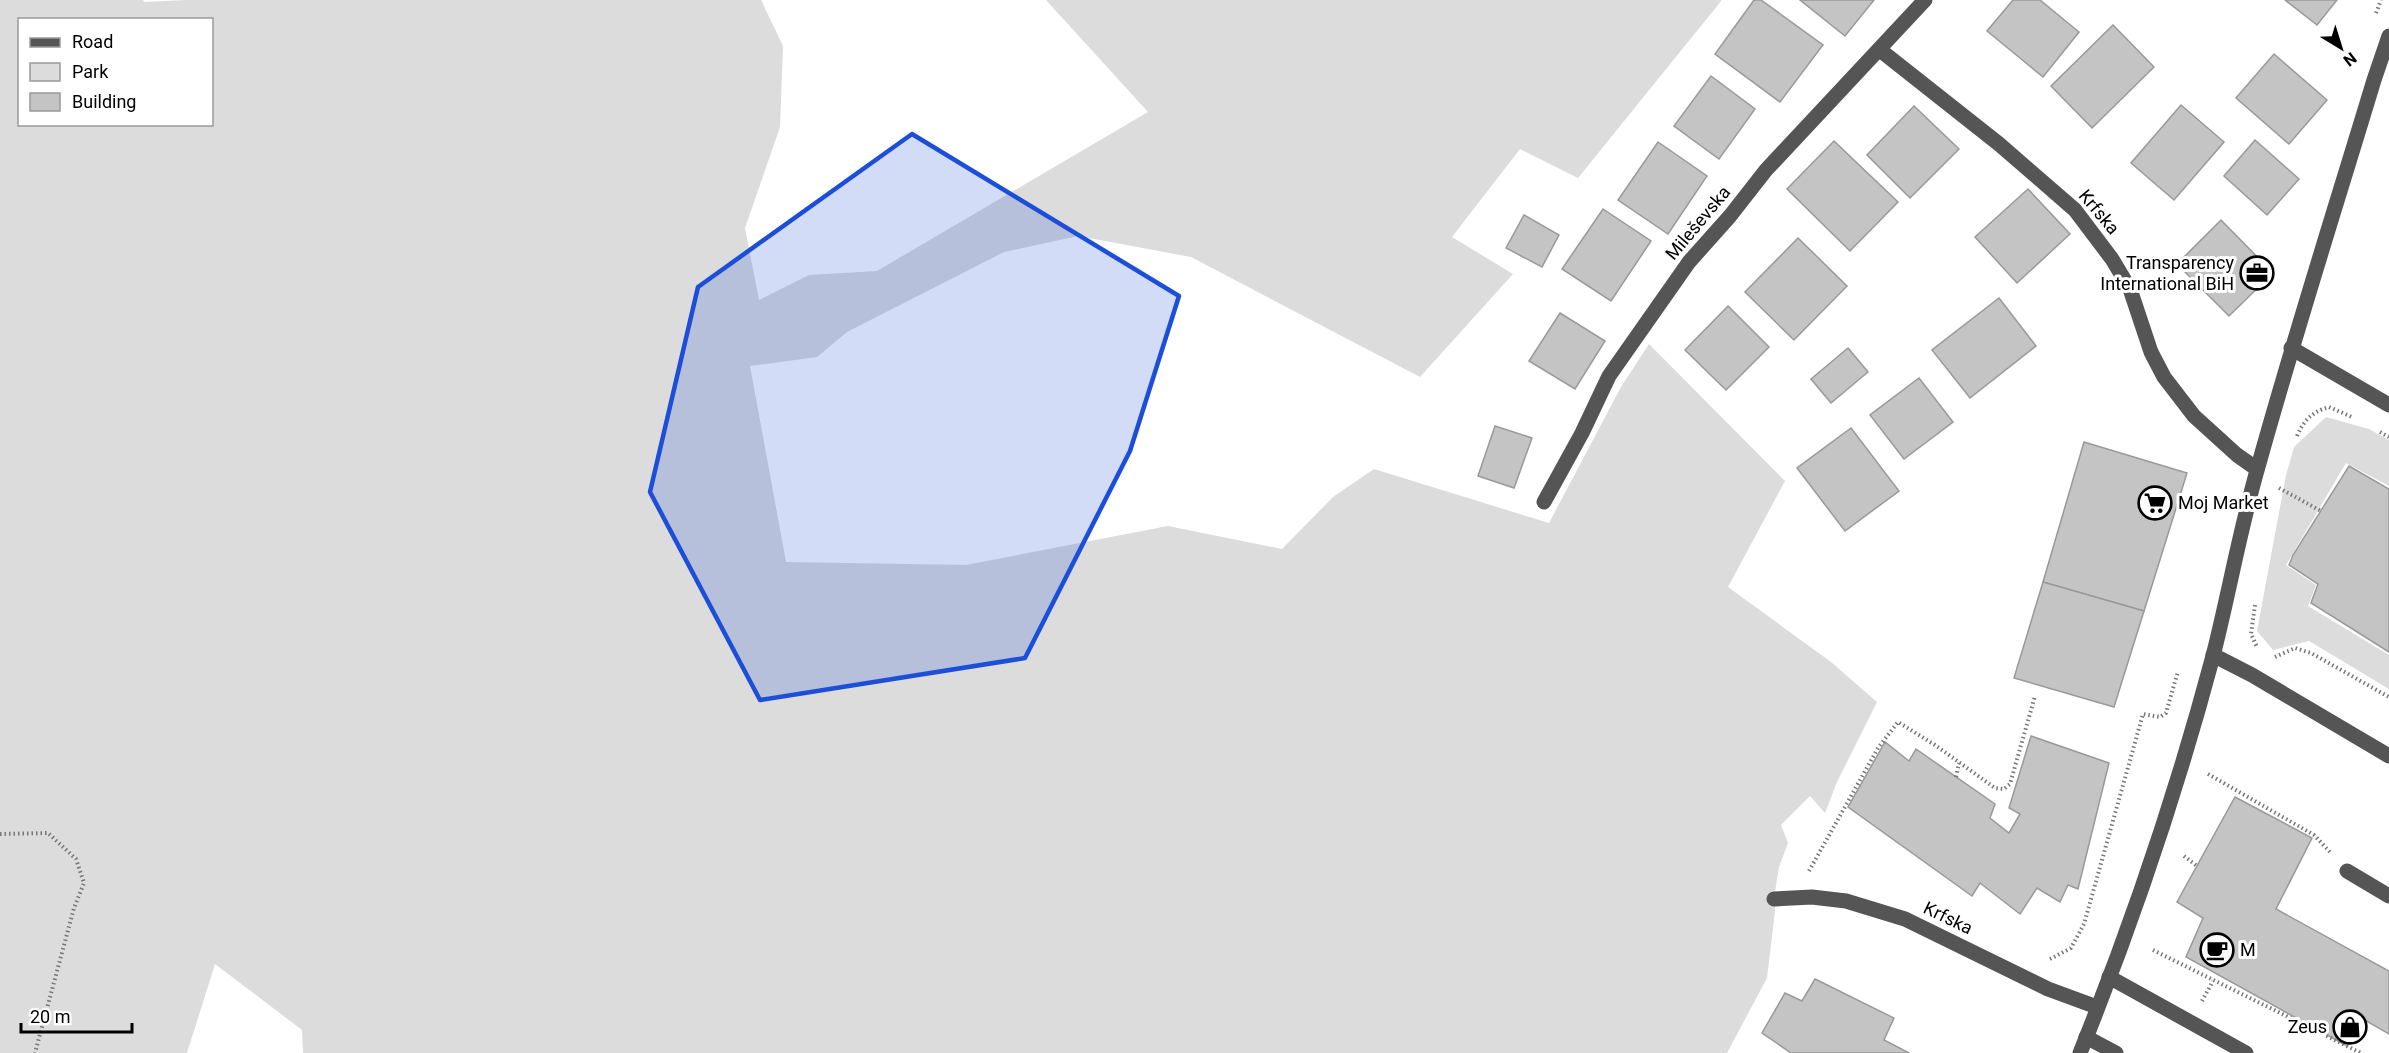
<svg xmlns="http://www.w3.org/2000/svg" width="2389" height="1053" font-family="Roboto,sans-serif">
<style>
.green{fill:#dcdcdc;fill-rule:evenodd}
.building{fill:#c4c4c4;stroke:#999;stroke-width:1.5}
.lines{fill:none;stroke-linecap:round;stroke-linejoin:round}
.path{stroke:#777;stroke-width:4;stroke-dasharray:1.5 3;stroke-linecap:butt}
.minor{stroke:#555;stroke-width:15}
.marked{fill:#1d4ed8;fill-opacity:0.2;stroke:#1d4ed8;stroke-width:4.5;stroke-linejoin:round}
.labels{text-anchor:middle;stroke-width:6;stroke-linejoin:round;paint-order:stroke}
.street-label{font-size:18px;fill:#000;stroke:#fff}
.poi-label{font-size:18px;fill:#000;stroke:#fff;text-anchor:end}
</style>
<rect width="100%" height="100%" fill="#fff"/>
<g class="green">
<path d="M0 0H143L144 2 186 0H761L783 46 780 127 745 228 759 300 809 275 877 271 1148 112 1046 0H1722L1578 178 1520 149 1452 237 1513 274 1420 377 1191 257 1078 236 1004 252 847 332 817 357 750 366 786 562 966 565 1168 526 1282 549 1333 497 1374 469 1549 523 1621 387 1649 344 1785 481 1728 587 1831 662 1877 702 1837 782 1825 813 1810 796 1781 825 1788 843 1779 867 1774 898 1775 911 1767 978 1727 1053H303L302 1030 215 964 187 1053H0ZM20 20H212V124H20Z"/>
<path d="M2326 417 2369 429 2389 440V486L2346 463 2286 565 2316 585 2308 606 2389 655V689L2309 641 2273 650 2257 631 2286 475 2294 447Z"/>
</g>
<g class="building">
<path d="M1754 0H1761L1823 45 1780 102 1715 54Z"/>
<path d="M1800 0H1874L1845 36Z"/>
<path d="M2013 0H2040L2079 32 2043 77 1987 31Z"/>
<path d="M2285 0H2337L2317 25Z"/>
<path d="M2113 25 2154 67 2092 128 2051 86Z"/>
<path d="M2274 54 2327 100 2289 144 2236 98Z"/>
<path d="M1711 76 1755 109 1719 159 1674 126Z"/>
<path d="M2181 105 2224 142 2174 200 2131 163Z"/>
<path d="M1914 106 1959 149 1910 198 1867 155Z"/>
<path d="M2255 140 2299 179 2267 215 2224 176Z"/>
<path d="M1834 141 1898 202 1850 251 1787 189Z"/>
<path d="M1658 142 1707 176 1668 234 1618 200Z"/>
<path d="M2028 189 2070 234 2017 283 1975 237Z"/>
<path d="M1603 209 1651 241 1611 301 1562 269Z"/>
<path d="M1524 215 1559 235 1542 267 1506 248Z"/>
<path d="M2221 220 2273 273 2229 316 2177 264Z"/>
<path d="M1798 238 1847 286 1794 340 1745 292Z"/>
<path d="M1999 298 2036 346 1970 398 1932 350Z"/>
<path d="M1728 306 1769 347 1726 390 1685 350Z"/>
<path d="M1560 313 1605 341 1575 389 1529 361Z"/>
<path d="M1848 348 1868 372 1831 403 1811 379Z"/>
<path d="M1919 378 1953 422 1904 459 1870 415Z"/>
<path d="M1495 426 1532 438 1514 488 1478 476Z"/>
<path d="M1851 428 1899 491 1845 531 1797 468Z"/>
<path d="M2084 442 2187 473 2144 611 2043 582Z"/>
<path d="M2349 466 2389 489V652L2311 603 2318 584 2289 565 2293 555Z"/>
<path d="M2043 582 2144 611 2114 707 2014 678Z"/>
<path d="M2031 736 2109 763 2078 889 2068 885 2060 902 2037 888 2020 914 1980 883 1972 896 1848 807 1885 742 1909 761 1916 749 1995 804 1990 818 2009 833 2020 814 2009 808Z"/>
<path d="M2235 797 2312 838 2276 909 2389 971V1034L2363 1019 2347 1046 2186 957 2203 918 2177 902Z"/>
<path d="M1815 979 1894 1018 1884 1040 1909 1053H1791L1762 1033 1785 993 1802 1001Z"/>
</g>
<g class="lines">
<g class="path">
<path d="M2376 13 2381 0"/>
<path d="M2380 432 2389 437"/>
<path d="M2297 436C2304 420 2312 412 2329 407L2352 417"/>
<path d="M2279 488 2321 511"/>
<path d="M2255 605 2251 634 2257 647"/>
<path d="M2275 657 2295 648 2311 653 2389 697"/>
<path d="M2208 774 2314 835 2331 853"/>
<path d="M1956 777 1959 763"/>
<path d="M0 834 48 833 76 859 84 883 74 908 35 1053"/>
<path d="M2184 856 2197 866"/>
<path d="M1809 871 1878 748 1898 722 1935 745 1995 788 2004 789 2010 784 2035 696"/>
<path d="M2153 950 2361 1053"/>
<path d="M2050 959 2071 948 2084 924 2143 714 2160 717 2166 713 2178 671"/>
<path d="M2202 1001 2213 981"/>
</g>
<g class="minor">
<path d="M1880 50 1999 144 2075 210 2112 259 2130 289 2151 352 2164 377 2194 416 2237 455 2257 469"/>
<path d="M2291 348 2389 405"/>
<path d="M1544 502 1582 433 1609 376 1689 262 1730 216 1766 170 1925 0"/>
<path d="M2213 655 2252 675 2389 756"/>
<path d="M2347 871 2389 896"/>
<path d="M1774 899 1812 897 1846 901 1905 919 2048 989 2097 1007"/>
<path d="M2109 977 2246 1053"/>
<path d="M2086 1037 2116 1053"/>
<path d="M2080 1053C2132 924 2177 791 2213 656 2229 593 2240 529 2258 467 2294 337 2335 209 2374 80L2389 36"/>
</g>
</g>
<path class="marked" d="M912 134 1179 296 1130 451 1025 658 760 700 650 492 698 287Z"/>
<defs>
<g id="office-ring" transform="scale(1.725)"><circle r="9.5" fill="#fff" stroke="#000" stroke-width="1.5"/><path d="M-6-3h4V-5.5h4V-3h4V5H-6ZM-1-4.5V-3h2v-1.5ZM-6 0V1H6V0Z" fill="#000"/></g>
<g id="supermarket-ring" transform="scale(1.725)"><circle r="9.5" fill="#fff" stroke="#000" stroke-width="1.5"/><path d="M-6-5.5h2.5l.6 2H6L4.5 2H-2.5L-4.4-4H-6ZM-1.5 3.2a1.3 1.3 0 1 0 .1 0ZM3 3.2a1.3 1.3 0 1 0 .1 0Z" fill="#000"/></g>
<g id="cafe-ring" transform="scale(1.725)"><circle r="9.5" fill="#fff" stroke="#000" stroke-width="1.5"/><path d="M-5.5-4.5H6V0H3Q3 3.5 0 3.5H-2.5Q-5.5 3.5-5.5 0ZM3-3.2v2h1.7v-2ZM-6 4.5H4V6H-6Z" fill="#000"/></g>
<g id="shop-ring" transform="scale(1.725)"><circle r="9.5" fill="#fff" stroke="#000" stroke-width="1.5"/><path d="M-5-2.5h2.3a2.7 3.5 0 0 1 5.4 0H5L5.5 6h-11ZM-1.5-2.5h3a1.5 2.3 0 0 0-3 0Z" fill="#000"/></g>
</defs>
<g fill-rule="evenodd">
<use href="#office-ring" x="2257" y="273"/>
<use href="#supermarket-ring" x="2155" y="503"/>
<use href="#cafe-ring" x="2217" y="950"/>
<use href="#shop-ring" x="2350" y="1027"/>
</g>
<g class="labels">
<g class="street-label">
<text transform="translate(2099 212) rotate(50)" y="6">Krfska</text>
<text transform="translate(1698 223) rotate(-50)" y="6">Mileševska</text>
<text transform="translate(1948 918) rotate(26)" y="6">Krfska</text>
</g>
<g class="poi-label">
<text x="2234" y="269">Transparency<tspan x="2234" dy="21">International BiH</tspan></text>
<text x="2178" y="509" text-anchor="start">Moj Market</text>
<text x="2240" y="956" text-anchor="start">M</text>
<text x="2327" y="1033">Zeus</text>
</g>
</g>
<rect x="18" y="18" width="195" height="108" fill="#ffffff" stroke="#999999" stroke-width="1.5"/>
<rect x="30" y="38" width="30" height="9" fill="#555555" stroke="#999999" stroke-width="1.5"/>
<text x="72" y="48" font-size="18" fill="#000000">Road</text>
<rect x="30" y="63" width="30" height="18" fill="#dcdcdc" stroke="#999999" stroke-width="1.5"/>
<text x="72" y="78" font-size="18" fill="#000000">Park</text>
<rect x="30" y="93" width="30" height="18" fill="#c4c4c4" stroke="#999999" stroke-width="1.5"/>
<text x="72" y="108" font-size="18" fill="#000000">Building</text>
<g transform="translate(2341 48) rotate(142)" stroke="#ffffff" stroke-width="4.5" paint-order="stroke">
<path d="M0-4.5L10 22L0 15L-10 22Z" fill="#000000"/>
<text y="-9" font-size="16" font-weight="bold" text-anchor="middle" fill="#000000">N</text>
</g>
<path d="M21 1023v9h111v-9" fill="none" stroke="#000000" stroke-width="3"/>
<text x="30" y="1023" font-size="18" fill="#000000" stroke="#ffffff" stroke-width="4.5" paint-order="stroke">20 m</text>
</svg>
